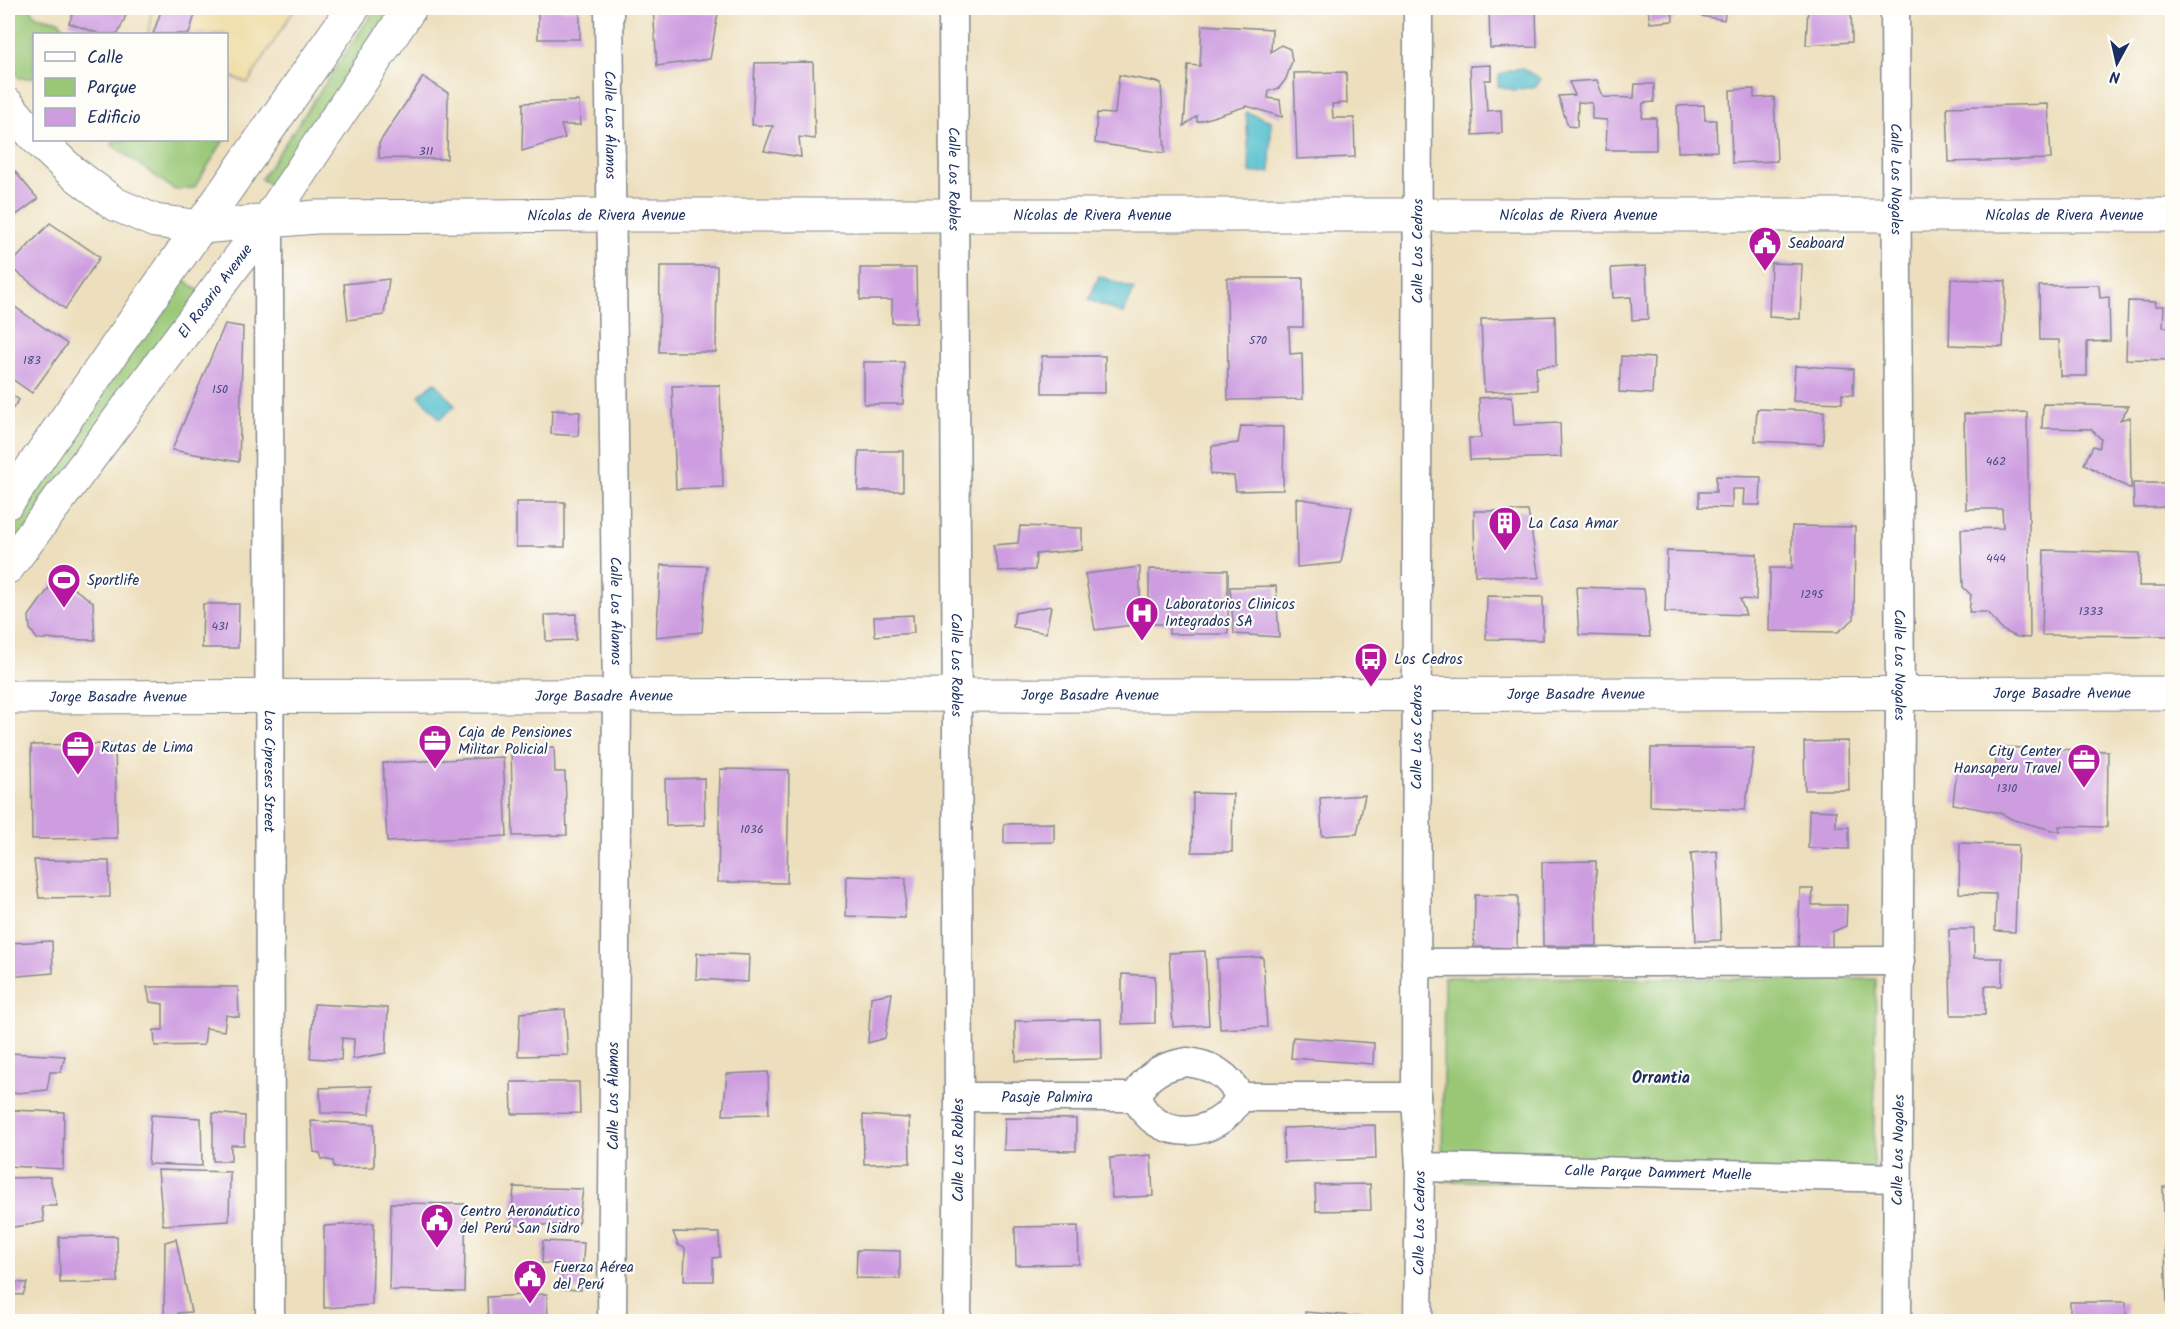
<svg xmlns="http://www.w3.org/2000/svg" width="2180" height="1329" font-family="Kalam,sans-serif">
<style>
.green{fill:#99c776;stroke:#5a7b6a;stroke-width:1.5}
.sand{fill:#eeda9e;stroke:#84847e;stroke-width:1.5}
.water{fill:#53bfcd;stroke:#377796;stroke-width:1.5}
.building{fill:#ce9de0}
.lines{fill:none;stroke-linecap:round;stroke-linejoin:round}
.street-casing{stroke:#84878e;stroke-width:31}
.secondary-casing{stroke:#84878e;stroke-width:35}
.street{stroke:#fff;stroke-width:28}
.secondary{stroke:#fff;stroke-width:33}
.labels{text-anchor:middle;stroke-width:4.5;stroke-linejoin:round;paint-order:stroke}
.number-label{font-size:12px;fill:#484a7e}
.street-label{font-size:15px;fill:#1b2f5e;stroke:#fdfcf7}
.poi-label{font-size:15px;fill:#1b2f5e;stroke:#fdfcf7;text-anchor:start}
.neighbourhood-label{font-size:16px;font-weight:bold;fill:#1b2f5e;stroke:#fdfcf7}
</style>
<rect width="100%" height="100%" fill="#fdfcf7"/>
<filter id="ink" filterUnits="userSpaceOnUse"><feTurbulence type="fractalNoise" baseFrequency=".0167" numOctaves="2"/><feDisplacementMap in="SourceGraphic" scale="12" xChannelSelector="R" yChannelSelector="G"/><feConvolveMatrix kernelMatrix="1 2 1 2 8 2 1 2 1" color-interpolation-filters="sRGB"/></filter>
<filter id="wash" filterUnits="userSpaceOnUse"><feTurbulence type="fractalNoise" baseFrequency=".008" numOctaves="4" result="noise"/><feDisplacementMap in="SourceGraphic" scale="24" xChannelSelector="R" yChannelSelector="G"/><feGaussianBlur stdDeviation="1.35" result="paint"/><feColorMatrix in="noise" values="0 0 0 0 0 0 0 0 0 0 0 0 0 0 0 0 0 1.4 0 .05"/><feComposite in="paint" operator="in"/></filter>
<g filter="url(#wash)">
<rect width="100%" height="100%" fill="#eddfbd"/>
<g class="green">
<path d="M8 8H30L36 16 59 21 69 34H34V78H19L8 58Z"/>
<path d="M376 8H400L277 189 261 179Z"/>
<path d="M114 140H224L194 188 175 190 112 145Z"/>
<path d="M182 278 203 294 8 558V514Z"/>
<path d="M1444 977 1876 979 1873 1186 1442 1181Z"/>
</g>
<path class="sand" d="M152 8H295L248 83 227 75 226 34H148Z"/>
<g class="water">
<path d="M1521 68 1541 79 1536 86 1514 90 1498 86 1499 74Z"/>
<path d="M1246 112 1271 121 1270 172 1250 173Z"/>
<path d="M1099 276 1134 289 1124 314 1089 300Z"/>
<path d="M435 382 455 406 440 419 419 395Z"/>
</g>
<g id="blocks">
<g class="building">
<path d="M75 8H129L118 34H100L69 23Z"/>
<path d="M162 8H197L189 34H153Z"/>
<path d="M653 8 718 13 710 59 657 66Z"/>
<path d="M1489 8H1536L1537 47 1490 48Z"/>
<path d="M1648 8H1672L1673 21 1650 23Z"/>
<path d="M1701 8H1726L1724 20 1700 16Z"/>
<path d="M1808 8H1851L1852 42 1806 45Z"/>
<rect x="538" y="9" width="42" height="30"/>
<path d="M1202 25 1272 29 1271 52 1281 45 1290 49 1292 61 1286 79 1279 88 1269 91 1268 98 1280 100 1282 117 1247 106 1197 122V116L1184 126 1188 65 1200 66Z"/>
<path d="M813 62 815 139 799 137 801 157 764 151 773 126 752 125 755 63Z"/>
<path d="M1491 65V80H1485L1487 111 1501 110 1502 133 1473 135 1470 66Z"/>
<path d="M1346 72 1347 103 1332 104 1333 118H1354L1355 157 1297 159 1294 73Z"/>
<path d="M1119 75 1161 83 1165 153 1095 143 1097 113 1115 114Z"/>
<path d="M423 77 448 93 447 159 379 158V143Z"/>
<path d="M1597 80 1603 97 1634 98 1635 84H1654V102L1643 103 1642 118H1656V150H1606L1607 120 1592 119V103L1578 102 1577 127 1568 126 1558 96 1575 95 1569 82Z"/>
<path d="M1754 89V98L1774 97 1777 161 1732 163 1730 90Z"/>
<path d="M579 101 580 125H561L565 138 522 151 523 103Z"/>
<path d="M2048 104 2051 159 1949 162 1947 107Z"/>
<path d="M1704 105 1705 120H1716L1717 151 1678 152 1677 106Z"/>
<path d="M8 163 38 199 8 221Z"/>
<path d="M50 223 100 257 65 309 9 266Z"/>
<path d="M1771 263 1802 264 1800 319 1769 317Z"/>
<path d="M660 266H717L716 352H659Z"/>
<path d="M1646 266 1648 319 1632 320 1631 297 1613 298 1611 268Z"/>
<path d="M860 268H916L917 323H892V300H860Z"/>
<path d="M1227 278H1303V327H1289L1290 354 1302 353 1303 399 1228 400Z"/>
<path d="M389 279 384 315 348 320 344 284Z"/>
<path d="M1951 279 2006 281 2003 347 1949 345Z"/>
<path d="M2099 285 2100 298 2109 297 2110 341 2087 342V376H2060L2059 340H2040L2039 286Z"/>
<path d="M2128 301 2156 302 2155 306H2164L2163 327H2170L2169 360 2126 359Z"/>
<path d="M8 302 67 344 32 393 8 376Z"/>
<path d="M1555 316 1556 366 1536 367 1537 390 1484 392 1481 319Z"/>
<path d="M225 324 243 327 239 462 172 450Z"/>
<rect x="1042" y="356" width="63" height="37"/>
<path d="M1621 356 1654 358 1652 394 1619 392Z"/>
<path d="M864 362H904L903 404H864Z"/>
<path d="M1795 366 1854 369 1853 395 1842 394V403L1793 401Z"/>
<path d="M720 385 723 487 676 489 672 386Z"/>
<path d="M8 391 19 400 8 415Z"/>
<path d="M1512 396 1514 425 1560 423 1561 457 1470 460 1469 438H1481L1479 398Z"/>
<path d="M2043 404 2129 406 2120 420 2130 417 2131 489 2084 464 2093 446 2099 448 2101 439 2091 429 2042 428Z"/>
<path d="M1757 409 1824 411 1823 444 1755 441Z"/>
<path d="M552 410 580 412 578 436 551 434Z"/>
<path d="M2027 412 2029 527 2030 638 2017 637 2002 630 1987 612H1969L1971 595 1963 587 1961 529 2003 528 2002 509H1966L1964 414Z"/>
<path d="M1241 426 1284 427 1283 490 1236 491 1234 476 1210 474 1212 446 1238 443Z"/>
<path d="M859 451H903V491H858Z"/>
<path d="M1716 476 1761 477 1760 505H1743L1744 489H1732V508L1699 507V492H1716Z"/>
<path d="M2133 483H2172V507L2134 508Z"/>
<path d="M1296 498 1352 507 1341 563 1297 567Z"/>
<rect x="516" y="502" width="49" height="45"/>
<path d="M1474 511H1528L1539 578 1475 575Z"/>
<path d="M1020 526 1082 528V550L1036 554 1035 570 999 571 993 545 1018 543Z"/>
<path d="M1792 526 1855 527 1854 619 1838 632 1769 631 1770 568H1792Z"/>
<path d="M2044 550 2140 553 2139 586H2172V636L2042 635Z"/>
<path d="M1667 551 1757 554 1756 600 1740 599 1746 615 1665 612Z"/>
<path d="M661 565 707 566 702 632 656 637Z"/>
<path d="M1140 567V624L1095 630 1085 574Z"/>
<path d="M1149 569 1228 570V634H1169V624H1149Z"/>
<path d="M57 577 93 602 95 640 37 639 30 629 29 616Z"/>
<path d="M1276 586 1279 637 1234 634 1230 587Z"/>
<path d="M1576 587 1644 589 1650 637 1579 635Z"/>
<path d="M1487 596 1543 597V640L1486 639Z"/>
<path d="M203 604H239L238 648H202Z"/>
<path d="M1051 606 1046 633 1013 627 1015 613Z"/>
<path d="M576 614V640L546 641 545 615Z"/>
<path d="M913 615 914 633 875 636 874 617Z"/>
<path d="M1848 741 1849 790H1805L1804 742Z"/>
<path d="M115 744 117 838 32 839 31 745Z"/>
<path d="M554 747 555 772H565L567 835 513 836 511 748Z"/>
<path d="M1997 747 2108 751 2107 827 2059 826 2060 832 2014 820 2000 813 1953 804 1957 767 1995 772Z"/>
<path d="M1651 748H1754L1745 810 1650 806Z"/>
<path d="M503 757 507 836 387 842 383 763Z"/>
<path d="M720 769 789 770 787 883 718 882Z"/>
<path d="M704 778 705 825 666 826 665 779Z"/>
<path d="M1193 793 1233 794 1232 852H1192Z"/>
<path d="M1365 795 1357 834 1322 836 1320 798Z"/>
<path d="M1809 810 1836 811V827H1849V849L1808 848Z"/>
<path d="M1054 823V842L1004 843V824Z"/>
<path d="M1960 843 2018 845 2015 932 1995 931 1996 894 1959 893Z"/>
<path d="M1717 851 1721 940 1696 941 1691 853Z"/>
<path d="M34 860 109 861 110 897 39 898Z"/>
<path d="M1596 861 1597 946H1543L1542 862Z"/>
<path d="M847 876 906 878 905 918 846 916Z"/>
<path d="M1800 889H1813L1812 905H1847L1846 926 1832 932V956L1798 955Z"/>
<path d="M1475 895 1518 896 1517 948 1474 947Z"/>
<path d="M1949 929H1974V958H2002V986H1985V1015H1951Z"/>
<path d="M52 941 53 973 8 977V943Z"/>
<path d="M1205 951 1209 1025 1173 1027 1169 953Z"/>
<path d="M697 953 749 955 748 982 696 979Z"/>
<path d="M1263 957 1267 1027 1220 1029 1217 959Z"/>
<path d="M1122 974 1155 976V1023L1122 1024Z"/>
<path d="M147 987H238L239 1017 226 1015 224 1031 206 1028 204 1045 155 1046 154 1030H163V1004L150 1002Z"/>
<path d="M892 993 885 1038 868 1043 871 997Z"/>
<path d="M314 1004 388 1008 386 1053 353 1059 354 1039 342 1038 341 1060 310 1058Z"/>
<path d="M565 1009 568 1055 518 1056 520 1013Z"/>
<path d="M1101 1019 1102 1059 1016 1061 1015 1021Z"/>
<path d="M1293 1037 1374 1043 1373 1064 1291 1058Z"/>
<path d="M8 1054 9 1053 65 1056 61 1072H50L47 1090 8 1094Z"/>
<path d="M768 1072 769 1114 723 1115 727 1074Z"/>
<path d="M511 1082H579L580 1113 512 1114Z"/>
<path d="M372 1086 370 1114 321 1113 320 1088Z"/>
<path d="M8 1110 64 1112 63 1169 8 1166Z"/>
<path d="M213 1113 245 1116 244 1145H231V1161H213Z"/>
<path d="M151 1115 201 1118 202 1166 148 1164Z"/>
<path d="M863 1115 909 1118 910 1163 864 1164Z"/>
<path d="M1005 1118 1076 1119V1151L1004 1150Z"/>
<path d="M311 1121 374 1124V1167L334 1168 333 1161 322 1159 320 1153 314 1152Z"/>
<path d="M1375 1125 1376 1159 1284 1162 1283 1128Z"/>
<path d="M1151 1155 1153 1196 1112 1198 1110 1158Z"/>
<path d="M158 1170 230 1172 229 1221 163 1225Z"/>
<path d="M50 1177 57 1206H42L44 1222 8 1228V1178Z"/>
<path d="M1370 1184 1371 1210 1316 1211 1315 1185Z"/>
<path d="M514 1187 583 1189 578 1225H511Z"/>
<path d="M2163 1187H2172V1307H2167Z"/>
<path d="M391 1203 466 1204 464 1292 389 1290Z"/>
<path d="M374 1223 372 1305 324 1308V1226Z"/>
<path d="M1078 1226 1079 1264 1016 1265 1015 1227Z"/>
<path d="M673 1232 719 1233 720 1257 713 1258V1281H684L685 1248 678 1245Z"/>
<path d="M117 1236 118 1282 60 1283 59 1237Z"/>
<path d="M176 1239 191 1312 178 1313V1321L164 1322 165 1242Z"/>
<path d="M543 1241 584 1243 581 1290 561 1289 562 1264 542 1263Z"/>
<path d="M857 1250 900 1251V1279L856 1278Z"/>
<path d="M8 1282 27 1283 23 1295 8 1294Z"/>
<path d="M547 1294 548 1322H488L487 1297Z"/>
<rect x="2070" y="1302" width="56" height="20"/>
<path d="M1305 1312 1375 1318V1322H1305Z"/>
</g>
</g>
</g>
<g filter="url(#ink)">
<use href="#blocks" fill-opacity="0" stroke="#84878e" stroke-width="1.5"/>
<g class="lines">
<g class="street-casing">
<g id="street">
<path id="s1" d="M609 8 617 695 612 1322"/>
<path id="s2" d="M953 8 959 1097 957 1322"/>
<path id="s3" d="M1895 8 1900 693 1897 1322"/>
<path id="s4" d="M269 219 270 1322"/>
<path d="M1416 963 1900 961"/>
<path d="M1187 1062C1211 1065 1228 1074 1240 1097 1218 1140 1156 1144 1136 1097 1146 1074 1163 1066 1187 1062Z"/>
<path id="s5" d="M959 1097H1136"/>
<path d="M1240 1097H1416"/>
<path id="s6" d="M1420 1167 1897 1178"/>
<path id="s7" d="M1418 1322 1420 1167 1416 1097 1418 8"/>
</g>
</g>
<g class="secondary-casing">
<g id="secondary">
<path d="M8 105 34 136"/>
<path id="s8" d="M38 140 71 171 115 204 155 221 202 227 316 217 612 215H2172"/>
<path d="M8 502 353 8"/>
<path id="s9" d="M8 567 269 219 410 8"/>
<path id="s10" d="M8 697 2172 693"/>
</g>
</g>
<use href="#street" class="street"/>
<use href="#secondary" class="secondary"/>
</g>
</g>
<defs>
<g id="civic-pin" transform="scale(1.725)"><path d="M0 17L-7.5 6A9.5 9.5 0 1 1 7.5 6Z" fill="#b5179e" stroke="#fdfcf7"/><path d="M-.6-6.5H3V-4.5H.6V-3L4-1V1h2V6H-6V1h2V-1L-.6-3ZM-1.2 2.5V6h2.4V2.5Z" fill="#fff"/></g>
<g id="building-pin" transform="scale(1.725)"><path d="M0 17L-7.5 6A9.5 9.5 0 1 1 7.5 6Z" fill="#b5179e" stroke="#fdfcf7"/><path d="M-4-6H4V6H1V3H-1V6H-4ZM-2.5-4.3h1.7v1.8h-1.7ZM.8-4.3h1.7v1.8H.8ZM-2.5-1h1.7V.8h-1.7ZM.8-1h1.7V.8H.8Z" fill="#fff"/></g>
<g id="stadium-pin" transform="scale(1.725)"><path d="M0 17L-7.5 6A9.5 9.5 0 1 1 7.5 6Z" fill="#b5179e" stroke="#fdfcf7"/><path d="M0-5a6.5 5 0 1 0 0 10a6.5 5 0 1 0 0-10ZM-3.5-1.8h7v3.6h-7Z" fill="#fff"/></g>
<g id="hospital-pin" transform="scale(1.725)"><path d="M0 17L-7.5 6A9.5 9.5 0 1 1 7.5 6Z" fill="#b5179e" stroke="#fdfcf7"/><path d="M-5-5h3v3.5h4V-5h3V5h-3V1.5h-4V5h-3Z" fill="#fff"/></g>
<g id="bus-pin" transform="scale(1.725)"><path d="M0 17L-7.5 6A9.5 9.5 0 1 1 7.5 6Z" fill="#b5179e" stroke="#fdfcf7"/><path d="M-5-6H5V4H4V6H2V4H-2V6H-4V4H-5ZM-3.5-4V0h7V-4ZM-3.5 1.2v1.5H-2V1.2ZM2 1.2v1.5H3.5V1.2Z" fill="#fff"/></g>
<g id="office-pin" transform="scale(1.725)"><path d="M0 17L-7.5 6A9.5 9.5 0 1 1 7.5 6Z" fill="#b5179e" stroke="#fdfcf7"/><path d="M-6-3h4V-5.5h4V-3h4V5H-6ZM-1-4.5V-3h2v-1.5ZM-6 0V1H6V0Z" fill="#fff"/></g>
</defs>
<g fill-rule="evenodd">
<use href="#civic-pin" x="1765" y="243"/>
<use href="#building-pin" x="1505" y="523"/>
<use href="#stadium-pin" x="64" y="580"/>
<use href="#hospital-pin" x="1142" y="613"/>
<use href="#bus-pin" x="1371" y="659"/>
<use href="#office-pin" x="435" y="741"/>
<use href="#office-pin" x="78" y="747"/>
<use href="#office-pin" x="2084" y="760"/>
<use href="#civic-pin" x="437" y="1220"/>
<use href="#civic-pin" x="530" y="1276"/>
</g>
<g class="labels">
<g class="number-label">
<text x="426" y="155">311</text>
<text x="1258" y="344">570</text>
<text x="32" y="364">183</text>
<text x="220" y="393">150</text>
<text x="1996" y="465">462</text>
<text x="1996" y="562">444</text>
<text x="1812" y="598">1295</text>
<text x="2091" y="615">1333</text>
<text x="220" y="630">431</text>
<text x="2007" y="792">1310</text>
<text x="752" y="833">1036</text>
</g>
<g class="street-label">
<text dy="5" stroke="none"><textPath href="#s1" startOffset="117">Calle Los Álamos</textPath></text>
<text dy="5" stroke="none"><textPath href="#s2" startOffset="171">Calle Los Robles</textPath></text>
<text dy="5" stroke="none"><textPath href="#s3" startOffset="171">Calle Los Nogales</textPath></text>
<text dy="5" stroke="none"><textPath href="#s8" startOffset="1082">Nícolas de Rivera Avenue</textPath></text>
<text dy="5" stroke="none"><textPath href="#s8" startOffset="596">Nícolas de Rivera Avenue</textPath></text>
<text dy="5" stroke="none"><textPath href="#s8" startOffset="1568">Nícolas de Rivera Avenue</textPath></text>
<text dy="5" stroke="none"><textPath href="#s8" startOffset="2054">Nícolas de Rivera Avenue</textPath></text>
<text dy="5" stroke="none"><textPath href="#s7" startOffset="1071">Calle Los Cedros</textPath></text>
<text dy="5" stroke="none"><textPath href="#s9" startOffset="345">El Rosario Avenue</textPath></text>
<text dy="5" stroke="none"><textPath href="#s1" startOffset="603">Calle Los Álamos</textPath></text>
<text dy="5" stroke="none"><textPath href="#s2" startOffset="657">Calle Los Robles</textPath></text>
<text dy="5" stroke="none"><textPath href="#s3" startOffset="657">Calle Los Nogales</textPath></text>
<text dy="5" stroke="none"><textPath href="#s10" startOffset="2054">Jorge Basadre Avenue</textPath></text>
<text dy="5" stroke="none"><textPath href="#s10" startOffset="1082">Jorge Basadre Avenue</textPath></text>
<text dy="5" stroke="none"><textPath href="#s10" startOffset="1568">Jorge Basadre Avenue</textPath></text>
<text dy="5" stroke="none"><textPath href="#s10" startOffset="596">Jorge Basadre Avenue</textPath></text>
<text dy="5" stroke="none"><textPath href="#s10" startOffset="110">Jorge Basadre Avenue</textPath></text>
<text dy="5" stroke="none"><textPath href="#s7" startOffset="585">Calle Los Cedros</textPath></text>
<text dy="5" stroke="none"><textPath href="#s4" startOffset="552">Los Cipreses Street</textPath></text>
<text transform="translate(613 1096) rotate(-90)" y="5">Calle Los Álamos</text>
<text dy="5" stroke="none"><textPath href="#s5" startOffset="88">Pasaje Palmira</textPath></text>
<text transform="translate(958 1150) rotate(-90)" y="5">Calle Los Robles</text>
<text transform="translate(1898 1150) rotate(-89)" y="5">Calle Los Nogales</text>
<text dy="5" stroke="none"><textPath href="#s6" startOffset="238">Calle Parque Dammert Muelle</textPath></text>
<text dy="5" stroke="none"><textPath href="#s7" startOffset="99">Calle Los Cedros</textPath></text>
</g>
<g class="poi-label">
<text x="1788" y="248">Seaboard</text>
<text x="1528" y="528">La Casa Amar</text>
<text x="87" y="585">Sportlife</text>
<text x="1165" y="609">Laboratorios Clinicos<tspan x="1165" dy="17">Integrados SA</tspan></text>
<text x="1394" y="664">Los Cedros</text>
<text x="458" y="737">Caja de Pensiones<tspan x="458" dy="17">Militar Policial</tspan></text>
<text x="101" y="752">Rutas de Lima</text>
<text x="2061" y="756" text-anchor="end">City Center<tspan x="2061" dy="17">Hansaperu Travel</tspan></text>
<text x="460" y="1216">Centro Aeronáutico<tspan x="460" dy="17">del Perú San Isidro</tspan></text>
<text x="553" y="1272">Fuerza Aérea<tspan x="553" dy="17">del Perú</tspan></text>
</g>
<g class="neighbourhood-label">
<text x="1661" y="1083">Orrantia</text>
</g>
</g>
<rect width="2180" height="1329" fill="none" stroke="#fdfcf7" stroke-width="30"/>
<rect x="33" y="33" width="195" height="108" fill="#fdfcf7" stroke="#a3aaba" stroke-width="1.5"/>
<rect x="45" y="52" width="30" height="9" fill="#ffffff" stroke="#a3aaba" stroke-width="1.5"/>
<text x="87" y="63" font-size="18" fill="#1b2f5e">Calle</text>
<rect x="45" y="78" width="30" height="18" fill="#99c776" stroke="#a3aaba" stroke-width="1.5"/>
<text x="87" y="93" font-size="18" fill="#1b2f5e">Parque</text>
<rect x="45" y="108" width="30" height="18" fill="#ce9de0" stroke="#a3aaba" stroke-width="1.5"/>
<text x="87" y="123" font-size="18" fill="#1b2f5e">Edificio</text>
<g transform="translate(2117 63) rotate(188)" stroke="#fdfcf7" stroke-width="4.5" paint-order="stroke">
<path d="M0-4.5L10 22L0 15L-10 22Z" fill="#1b2f5e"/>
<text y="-9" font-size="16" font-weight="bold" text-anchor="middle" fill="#1b2f5e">N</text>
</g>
</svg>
